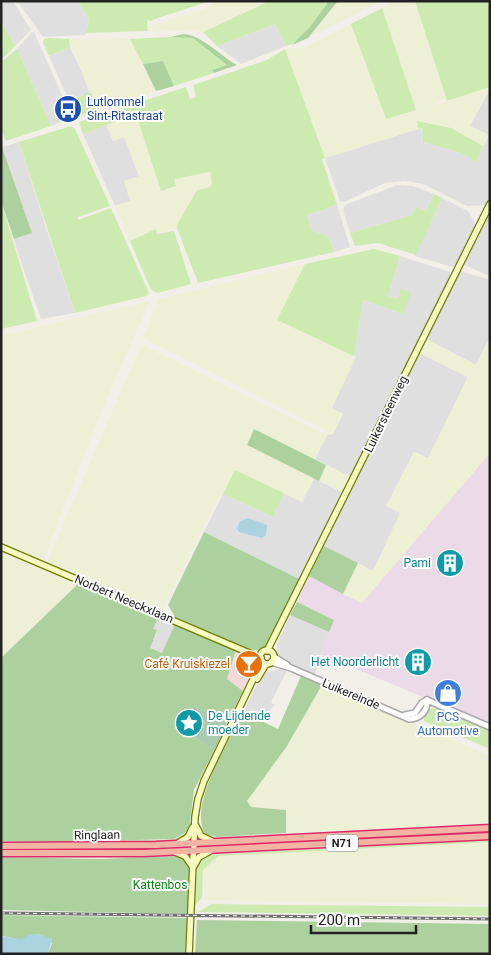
<svg xmlns="http://www.w3.org/2000/svg" width="491" height="955" font-family="Roboto,sans-serif">
<style>
.residential{fill:#e0dfdf}
.commercial{fill:#f2dad9}
.industrial{fill:#ebdbe8}
.farmland{fill:#eef0d5}
.grass{fill:#cdebb0}
.forest{fill:#add19e}
.cemetery{fill:#aacbaf}
.water{fill:#aad3df}
.lines{fill:none;stroke-linecap:round;stroke-linejoin:round}
.tertiary-casing{stroke:#a9a9a9;stroke-width:8}
.secondary-casing{stroke:#707d05;stroke-width:8}
.trunk-casing{stroke:#dc2a67;stroke-width:9}
.tertiary{stroke:#fff;stroke-width:5}
.secondary{stroke:#f7fabf;stroke-width:5.5}
.trunk{stroke:#f2b4a3;stroke-width:6}
.rail-casing{stroke:#707070;stroke-width:3}
.rail{stroke:#fff;stroke-width:1;stroke-dasharray:4;stroke-linecap:butt}
.labels{text-anchor:middle;stroke-width:4;stroke-linejoin:round;paint-order:stroke}
.shield{fill:#fff;stroke:#646464;stroke-width:1}
.shield-label{font-size:11px;font-weight:bold;fill:#222}
.transit-label{font-size:12px;fill:#164399;stroke:#fff;text-anchor:start}
.street-label{font-size:12px;fill:#222;stroke:#fff}
.culture-label{font-size:12px;fill:#0d838f;stroke:#fff;text-anchor:end}
.food-label{font-size:12px;fill:#c56008;stroke:#fff;text-anchor:end}
.shop-label{font-size:12px;fill:#366cbe;stroke:#fff}
.park-label{font-size:12px;fill:#0c8416;stroke:#fff}
</style>
<rect width="100%" height="100%" fill="#f2efe9"/>
<g class="residential">
<path d="M1 1H13L31 30 15 46 1 22Z"/>
<path d="M17 1H77L89 19 86 33 85 35 43 37Z"/>
<path d="M275 24 286 46 241 64 217 46Z"/>
<path d="M32 32H34L72 118 51 126 17 49Z"/>
<path d="M70 47 91 92 69 101 49 56Z"/>
<path d="M490 89V197L486 205 467 206 423 184 405 181 385 183 344 202 340 201 325 158 421 128 423 142 461 153 476 162 489 135 470 126Z"/>
<path d="M106 124 113 141 124 137 139 176 130 201 115 206 83 134Z"/>
<path d="M19 142 46 228 75 313 41 319 19 256 14 239 32 233 2 147Z"/>
<path d="M397 185 413 186 434 194 426 211 350 233 343 210 345 205Z"/>
<path d="M442 198 468 211 476 225 459 260 452 267 415 256Z"/>
<path d="M337 205 350 247 334 252 329 237 311 230 307 215Z"/>
<path d="M490 211V276L464 265Z"/>
<path d="M400 256 450 272V278L351 477 315 459 327 435 333 434 343 414 331 408 356 357 354 356 363 300 403 314 398 299 388 296Z"/>
<path d="M460 271 490 280V337L476 365 426 339Z"/>
<path d="M419 353 468 377 428 458 414 452 387 506 401 513 373 571 324 546Z"/>
<path d="M314 478 344 493 301 580 204 532 223 494 273 517 284 493 302 502Z"/>
<path d="M290 615 329 632 319 658 322 659 314 675 278 658 276 655 277 645Z"/>
<path d="M159 617 175 624 162 654 149 648 157 631 153 629Z"/>
<path d="M280 669 287 671 271 702 275 705 261 721 243 712 263 673Z"/>
</g>
<path class="commercial" d="M236 650 256 659 258 664 243 691 227 679Z"/>
<path class="industrial" d="M490 453V725L320 654 333 620 297 602 309 576 362 602Z"/>
<g class="farmland">
<path d="M218 1H265L266 3 203 32 189 30 152 32V25L204 9Z"/>
<path d="M338 1H381L308 38 317 29Z"/>
<path d="M393 1H415L446 99 416 111 490 87 470 126 489 135 483 146 451 128 426 122 421 128 325 158 285 49 304 48 351 24 385 119 416 110 382 8Z"/>
<path d="M69 39H130L156 91 97 112Z"/>
<path d="M136 114 161 191 177 187 174 179 210 172 212 183 210 187 197 190 195 193 190 204 180 218 177 228 157 234 155 229 130 241 115 206 130 201 124 181 139 176 124 137 113 141 106 124Z"/>
<path d="M305 264 277 320 356 357 332 408 343 414 333 434 143 338 159 299Z"/>
<path d="M148 301 149 303 102 410 43 560 1 542V336Z"/>
<path d="M490 337V453L362 603 343 594 358 563 373 571 400 513 386 506 414 452 428 458 468 377 419 353 426 339 476 365Z"/>
<path d="M141 345 327 435 315 459 254 429 247 445 314 478 302 502 235 470 223 494 216 500 162 611 47 562Z"/>
<path d="M326 465 351 477 344 493 319 481Z"/>
<path d="M4 553 79 583 1 658V558Z"/>
<path d="M322 685 490 756V823L286 833V810L251 807 247 801 287 746Z"/>
<path d="M490 842V904L205 900 204 867 218 856Z"/>
</g>
<g class="grass">
<path d="M77 1H210L158 18 150 21 147 19 148 31 86 33 89 19Z"/>
<path d="M265 1H326L328 3C318 17 303 43 286 46L275 24 217 46 203 32 265 3Z"/>
<path d="M415 1H487L490 9V87L447 101Z"/>
<path d="M382 8 416 110 386 119 351 24Z"/>
<path d="M1 22 15 46 2 59 1 58Z"/>
<path d="M170 37 193 38 228 65 212 70 214 73 174 86 163 61 143 64 130 39Z"/>
<path d="M49 38 69 39 70 47 49 56 43 43 44 39Z"/>
<path d="M17 49 51 126 6 141 1 128V62Z"/>
<path d="M285 49 325 158 322 159 337 205 307 215 311 230 329 237 334 252 198 283 177 228 178 223 197 190 210 187 212 183 210 172 174 179 176 186 161 191 136 114 83 134 79 122 186 87 190 99 196 97 193 85 267 60Z"/>
<path d="M91 92 97 112 77 116 69 101Z"/>
<path d="M417 121 451 128 483 146 476 162 461 153 423 142 422 128 418 129Z"/>
<path d="M71 126 75 129 110 206 78 217V220L111 208 149 293 146 296 75 313 19 142Z"/>
<path d="M434 194 442 198 416 255 378 243 355 246 350 233 412 215 416 207 426 211Z"/>
<path d="M1 201 37 321 1 329Z"/>
<path d="M156 229 157 234 174 231 191 284 158 293 151 290 130 241Z"/>
<path d="M374 249 400 256 388 296 398 299 401 288 411 293 403 314 363 300 354 356 277 320 305 264Z"/>
<path d="M235 470 284 493 273 517 223 494Z"/>
<path d="M436 708 490 729V749L424 721V714L430 709Z"/>
<path d="M189 830 186 836 171 842H1L161 840 175 839Z"/>
<path d="M490 830V834L206 848 239 843Z"/>
<path d="M490 840V842L218 856 203 870 202 898 195 905 197 866 208 855Z"/>
<path d="M182 846 145 851H1V848L90 849Z"/>
<path d="M211 904 490 907V916L198 912Z"/>
</g>
<g class="forest">
<path d="M326 1H338L308 38 292 45 310 27 327 4Z"/>
<path d="M184 34C201 35 221 56 237 65L214 73 212 70 227 65 193 38 170 37Z"/>
<path d="M163 61 174 86 156 91 143 64Z"/>
<path d="M2 147 32 233 14 239 1 201Z"/>
<path d="M254 429 326 465 319 481 247 445Z"/>
<path d="M204 532 301 580 265 648 261 650H252L175 617 168 605Z"/>
<path d="M324 546 358 563 343 594 309 576Z"/>
<path d="M79 583 159 617 153 629 157 630 150 648 162 653 175 624 236 650 227 679 243 691 227 723 194 706 182 731 215 749 194 790 189 830 174 839 59 842 1 841V658Z"/>
<path d="M297 602 334 620 329 632 290 615Z"/>
<path d="M301 676 322 685 287 746 247 801 251 807 286 810V833L217 837 205 834C188 804 229 742 243 712L278 729Z"/>
<path d="M177 856 185 859 189 866 188 914 1 910V857L100 859Z"/>
<path d="M1 915 187 918 185 954H48L52 943C35 929 39 936 22 939 16 940 7 936 1 936Z"/>
<path d="M197 920 490 924V954H195Z"/>
</g>
<path class="cemetery" d="M194 706 227 723 215 749 181 731Z"/>
<g class="water">
<path d="M248 518 267 525 266 535 262 538 239 532 237 529 240 521Z"/>
<path d="M32 934 42 935 52 939 48 954H1V936L21 939Z"/>
</g>
<g class="lines">
<g class="tertiary-casing">
<g id="tertiary">
<path d="M274 657 287 665"/>
<path d="M271 662 291 668 409 719C420 719 428 711 427 700"/>
<path d="M427 700 490 727"/>
<path d="M405 715 415 713 422 703 427 700"/>
</g>
</g>
<g class="secondary-casing">
<g id="secondary">
<path d="M1 547 261 658"/>
<circle cx="267" cy="657" r="7"/>
<path d="M267 651 490 204"/>
<path d="M257 679 266 664"/>
<path d="M196 826 201 836 214 842"/>
<path d="M178 843 188 837 193 827"/>
<path d="M175 852 185 856 192 866"/>
<path d="M194 866 199 857 210 851"/>
<path d="M189 954 195 817 198 799 204 781 262 661"/>
</g>
</g>
<g class="trunk-casing">
<g id="trunk">
<path d="M1 846 156 845 490 828"/>
<path d="M1 853H144L490 836"/>
</g>
</g>
<use href="#tertiary" class="tertiary"/>
<use href="#secondary" class="secondary"/>
<use href="#trunk" class="trunk"/>
<g class="rail-casing">
<path id="rail" d="M1 913 490 919"/>
</g>
<use href="#rail" class="rail"/>
</g>
<defs>
<g id="bus-disc" transform="scale(1.4375)"><circle r="9.5" fill="#1a4fb4" stroke="#fff"/><path d="M-5-6H5V4H4V6H2V4H-2V6H-4V4H-5ZM-3.5-4V0h7V-4ZM-3.5 1.2v1.5H-2V1.2ZM2 1.2v1.5H3.5V1.2Z" fill="#fff"/></g>
<g id="building-disc" transform="scale(1.4375)"><circle r="9.5" fill="#0f9aa8" stroke="#fff"/><path d="M-4-6H4V6H1V3H-1V6H-4ZM-2.5-4.3h1.7v1.8h-1.7ZM.8-4.3h1.7v1.8H.8ZM-2.5-1h1.7V.8h-1.7ZM.8-1h1.7V.8H.8Z" fill="#fff"/></g>
<g id="bar-disc" transform="scale(1.4375)"><circle r="9.5" fill="#e8710a" stroke="#fff"/><path d="M-6-5H6L.8 .8V4.5H3.5V6h-7V4.5H-.8V.8Z" fill="#fff"/></g>
<g id="shop-disc" transform="scale(1.4375)"><circle r="9.5" fill="#3f7fe0" stroke="#fff"/><path d="M-5-2.5h2.3a2.7 3.5 0 0 1 5.4 0H5L5.5 6h-11ZM-1.5-2.5h3a1.5 2.3 0 0 0-3 0Z" fill="#fff"/></g>
<g id="sight-disc" transform="scale(1.4375)"><circle r="9.5" fill="#0f9aa8" stroke="#fff"/><path d="M0-6L1.8-2.2L6-1.7L2.9 1.2L3.7 5.4L0 3.3L-3.7 5.4L-2.9 1.2L-6-1.7L-1.8-2.2Z" fill="#fff"/></g>
</defs>
<g fill-rule="evenodd">
<use href="#bus-disc" x="68" y="109"/>
<use href="#building-disc" x="450" y="563"/>
<use href="#building-disc" x="418" y="662"/>
<use href="#bar-disc" x="249" y="664"/>
<use href="#shop-disc" x="448" y="693"/>
<use href="#sight-disc" x="189" y="723"/>
</g>
<g class="labels">
<rect class="shield" x="326" y="834.5" width="32" height="17" rx="4"/>
<g class="shield-label">
<text x="342" y="847">N71</text>
</g>
<g class="transit-label">
<text x="87" y="106">Lutlommel<tspan x="87" dy="14">Sint-Ritastraat</tspan></text>
</g>
<g class="street-label">
<text transform="translate(386 414) rotate(-64)" y="4">Luikersteenweg</text>
<text transform="translate(124 599) rotate(23)" y="4">Norbert Neeckxlaan</text>
<text transform="translate(351 694) rotate(23)" y="4">Luikereinde</text>
<text transform="translate(97 835) rotate(-1)" y="4">Ringlaan</text>
</g>
<g class="culture-label">
<text x="431" y="567">Pami</text>
<text x="399" y="666">Het Noorderlicht</text>
<text x="208" y="720" text-anchor="start">De Lijdende<tspan x="208" dy="14">moeder</tspan></text>
</g>
<g class="food-label">
<text x="230" y="668">Café Kruiskiezel</text>
</g>
<g class="shop-label">
<text x="448" y="721">PCS<tspan x="448" dy="14">Automotive</tspan></text>
</g>
<g class="park-label">
<text x="160" y="889">Kattenbos</text>
</g>
</g>
<rect width="491" height="955" fill="none" stroke="#222222" stroke-width="5"/>
<path d="M311 925v8h105v-8" fill="none" stroke="#222222" stroke-width="2.5"/>
<text x="318" y="925" font-size="15" fill="#222222" stroke="#ffffff" stroke-width="4" paint-order="stroke">200 m</text>
</svg>
